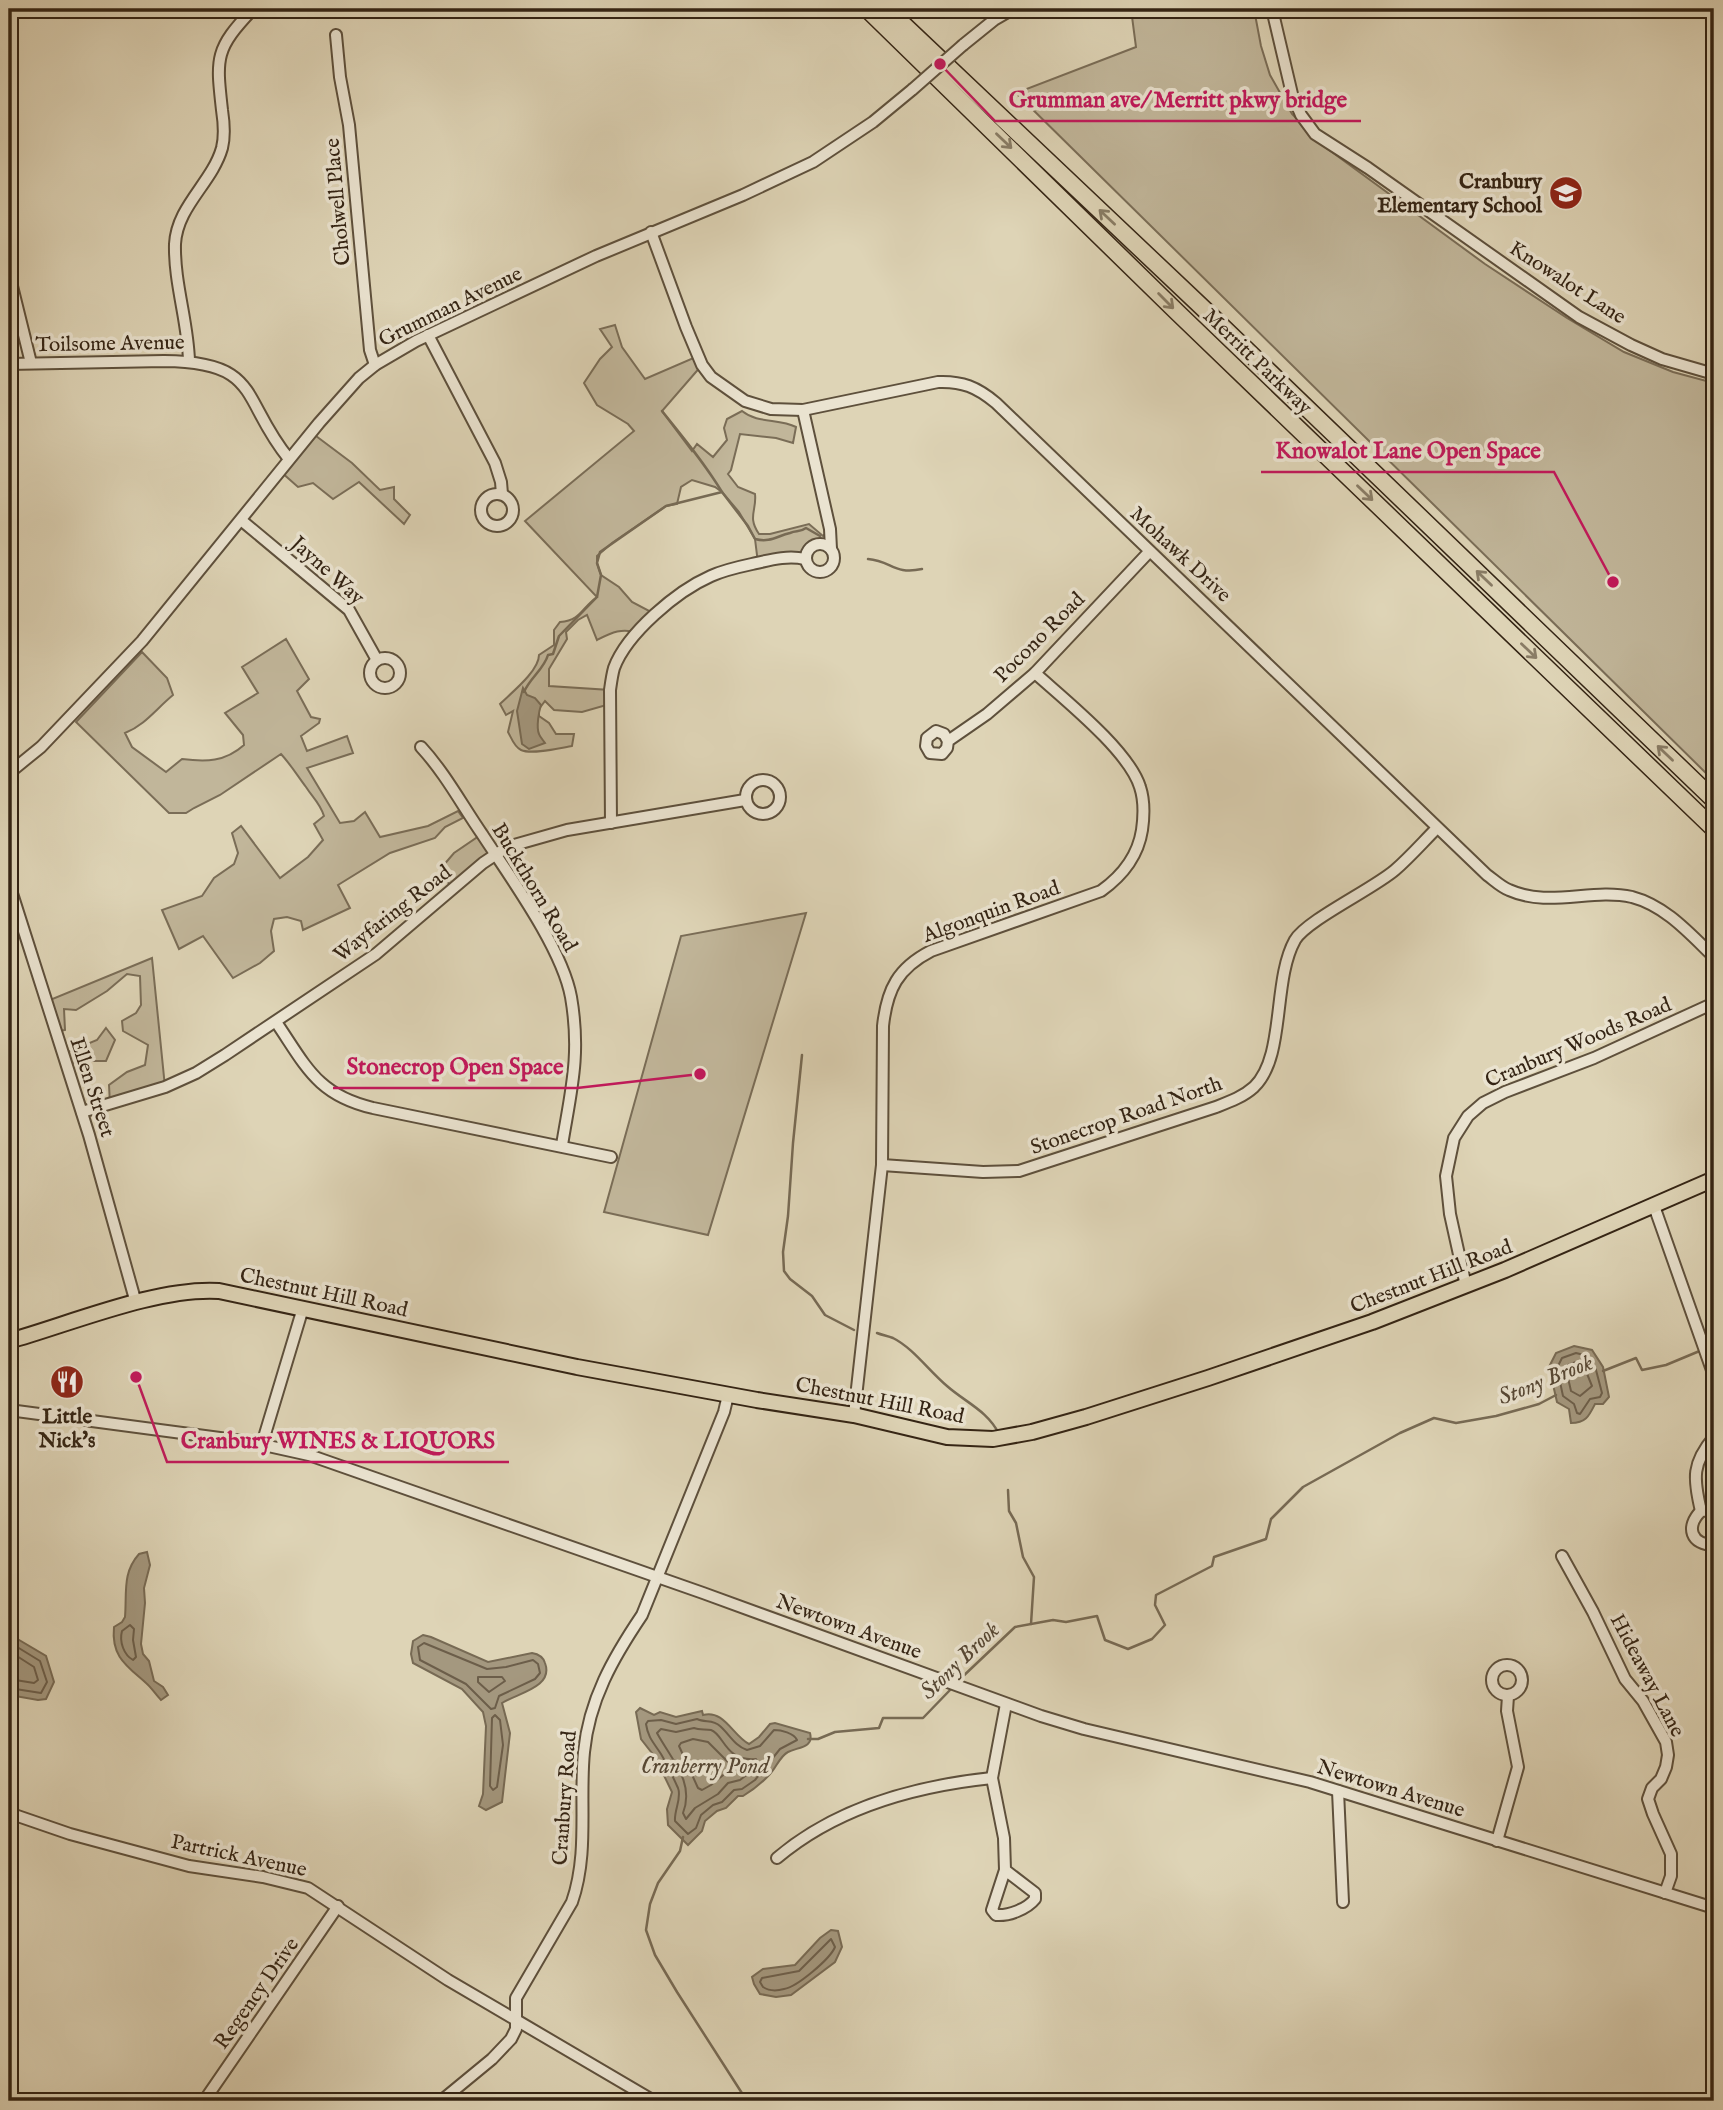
<svg xmlns="http://www.w3.org/2000/svg" width="1723" height="2110" font-family="'IM FELL English',serif">
<style>
.green{fill:#c1b69a;stroke:#7a6d57;stroke-width:2}
.water{fill:#a4987f;stroke:#776a54;stroke-width:2}
.lines{fill:none;stroke-linecap:round;stroke-linejoin:round}
.shore{stroke:#6c5e4a;stroke-width:2}
.stream{stroke:#776a54;stroke-width:2.5}
.minor-casing{stroke:#5e503c;stroke-width:14}
.major-casing{stroke:#342414;stroke-width:18}
.highway-casing{stroke:#342414;stroke-width:19}
.minor{stroke:#eae3d0;stroke-width:10}
.major{stroke:#ded4b6;stroke-width:14}
.highway{stroke:#ded4b6;stroke-width:16}
.minor-bridge-casing{stroke:#5e503c;stroke-width:14;stroke-linecap:butt}
.minor-bridge{stroke:#eae3d0;stroke-width:10}
.oneway{stroke:#897c65}
.labels{text-anchor:middle;stroke-width:7;stroke-linejoin:round;paint-order:stroke}
.poi-label{font-size:21px;font-weight:bold;fill:#342414;stroke:#eae3d0;text-anchor:end}
.street-label{font-size:21px;fill:#342414;stroke:#eae3d0}
.water-label{font-size:23px;font-style:italic;fill:#564734;stroke:#eae3d0}
.leader{fill:none;stroke:#c2185b;stroke-width:2.5}
.callout-dot{fill:#c2185b;stroke:#eae3d0;stroke-width:2.5}
.callout-label{font-size:23px;text-anchor:middle;font-weight:bold;fill:#c2185b;stroke:#eae3d0;stroke-width:7;stroke-linejoin:round;paint-order:stroke}
</style>
<rect width="100%" height="100%" fill="#ded4b6"/>
<filter id="stains"><feTurbulence type="fractalNoise" baseFrequency=".00286" numOctaves="4"/><feColorMatrix values="0 0 0 0 .2 0 0 0 0 .09 0 0 0 0 .02 0 0 0 .5 -.17"/></filter>
<radialGradient id="worn" r=".72"><stop offset=".6" stop-color="#630" stop-opacity="0"/><stop offset="1" stop-color="#630" stop-opacity=".3"/></radialGradient>
<g class="green">
<path d="M1131 9H1254L1261 46 1270 75 1292 114 1321 144 1485 264 1567 318 1624 352 1673 372 1714 383V781L1016 93 1136 47Z"/>
<path d="M615 325 622 347 645 379 698 356 702 365 662 411 692 451 697 444 713 457 727 440 724 428 727 419 742 411C758 424 779 418 796 427L793 443 776 438 740 434 731 470 728 474 738 487 755 494C757 510 747 517 759 534H770L809 524 823 536 830 529 827 546C818 542 811 545 806 554L758 563 755 539 739 512 722 492 715 487 692 480 681 487 677 504 666 506 612 543 597 556V563L601 575 619 587 632 602 655 614 637 634C624 626 609 634 597 640L587 615 578 620 566 632 567 639 549 669V686L610 690V704L582 712 554 710 545 701 539 709V716L549 723 556 734H574L572 746C560 748 532 755 521 750 514 747 511 737 508 732L513 711 506 715 500 704C511 693 539 671 539 655L554 645V630L560 622C582 620 581 608 597 597L525 521 634 431 628 424 597 405 584 383 600 359 612 347 600 329Z"/>
<path d="M316 436 352 463 380 490 394 487V499L410 515 404 524 359 482 333 499 313 483 298 487 280 471 301 444Z"/>
<path d="M286 639 309 679 297 691 311 717 320 719 319 723 301 736 307 751 347 736 353 753 307 768 340 823 354 821 365 812 380 837 428 826 458 811 463 818 445 827 435 838 390 853 338 885 350 908 303 930 301 921 287 917 274 919 271 931 274 951 260 963 233 978 203 936 179 949 162 910 202 896 214 878 234 864 238 853 232 833 241 826 280 878 308 857 323 840 314 824 324 816C320 803 313 798 306 787 297 775 291 765 281 754L220 795 194 808 186 813H169L76 722 142 652 167 678 173 695C156 709 145 725 125 733L132 747 166 772 182 759C206 762 225 762 244 745L243 735 225 713 258 693 242 667Z"/>
<path d="M482 834 495 854 452 892 442 867 454 853Z"/>
<path d="M806 913 708 1235 604 1212 681 936Z"/>
<path d="M152 958 165 1087 110 1104 109 1085 127 1072 145 1065 148 1045 123 1031 122 1021 136 1013 141 1005 140 976 127 974 107 991 76 1010 64 1009 65 1030 55 1032 45 1002Z"/>
<path d="M106 1028 115 1040 106 1061H76L67 1067 63 1054 97 1040Z"/>
</g>
<g class="water">
<path d="M523 688 527 695 535 698 541 705C539 711 536 727 539 734 540 737 543 740 545 743L529 749 522 744 517 711Z"/>
<path d="M1574 1346 1592 1350 1603 1367 1609 1397 1603 1404H1595C1589 1416 1586 1423 1571 1423L1569 1409 1557 1402 1549 1367 1556 1353Z"/>
<path d="M147 1552 150 1565 144 1588 145 1603 141 1644 143 1654 149 1661 154 1681 163 1687 168 1695 161 1700C156 1695 151 1687 146 1683 127 1666 111 1657 114 1627L122 1622 125 1617C127 1593 122 1573 139 1554Z"/>
<path d="M9 1634 46 1656 54 1682 46 1699 38 1700 9 1695Z"/>
<path d="M423 1635 431 1637 488 1662 532 1653C538 1654 543 1656 545 1663 554 1687 518 1693 502 1703L510 1733 502 1802 486 1810 479 1806 483 1794 486 1726 483 1712 462 1689 413 1663 411 1654 413 1641Z"/>
<path d="M640 1708 654 1715 660 1712 676 1717 702 1711 703 1715C724 1709 733 1736 749 1744L759 1737 770 1724 775 1723 810 1733C814 1748 798 1747 788 1752 780 1756 776 1768 770 1774 762 1783 753 1790 743 1796H738L726 1808 717 1811 705 1821 702 1831 688 1845 668 1825 667 1809 672 1792 655 1757 641 1739 636 1712Z"/>
<path d="M831 1930 838 1931 842 1947 835 1962 791 1995 776 1997 760 1994 754 1984 752 1977 763 1969 795 1965 820 1938Z"/>
</g>
<g class="lines">
<g class="shore">
<path d="M1576 1353 1588 1356 1596 1370 1602 1393 1600 1397 1590 1399 1580 1414 1577 1413 1574 1404 1563 1396 1557 1368 1562 1358Z"/>
<path d="M1576 1362 1583 1364 1592 1386 1580 1396 1571 1391 1566 1369 1568 1365Z"/>
<path d="M130 1625 134 1629 133 1640 136 1657 133 1660C124 1655 119 1642 122 1631Z"/>
<path d="M9 1642 40 1661 47 1682 41 1693 9 1688"/>
<path d="M424 1643 487 1669 506 1667 533 1660 538 1664 540 1673 535 1679 499 1696 495 1708 491 1709 466 1684 420 1660 418 1647Z"/>
<path d="M9 1651 34 1667 38 1680 34 1683 9 1679"/>
<path d="M478 1677H502L505 1681 489 1692 478 1682Z"/>
<path d="M495 1715 500 1720 503 1745 497 1787 493 1790 490 1786 492 1718Z"/>
<path d="M697 1719C705 1723 713 1719 720 1726 730 1735 734 1745 747 1750L760 1746 774 1730C781 1730 794 1733 797 1740L780 1749 755 1780 742 1789 734 1790 722 1802 713 1805 701 1815 696 1828 688 1834 675 1821C674 1810 682 1798 678 1788 673 1777 667 1764 661 1754 654 1743 648 1738 646 1724L648 1721 661 1720 676 1724Z"/>
<path d="M694 1728C699 1730 705 1729 711 1730 724 1734 725 1762 756 1759L758 1762 749 1773 740 1780 728 1783 718 1794 695 1808 686 1819 683 1813C695 1782 671 1759 657 1733L661 1729 676 1732Z"/>
<path d="M693 1739 708 1742 733 1767 711 1785 702 1790 698 1788 679 1746 681 1743Z"/>
<path d="M831 1939 835 1947C830 1959 797 1987 784 1989 777 1991 769 1991 763 1987L760 1982 762 1978 799 1971Z"/>
</g>
<g class="stream">
<path d="M662 411C683 437 705 464 722 492"/>
<path d="M868 559C892 561 894 575 922 569"/>
<path d="M524 692C530 678 544 669 548 655L553 654 559 636 597 597 601 575 597 563 600 552 666 506 722 492 748 526 755 539C770 543 777 536 790 533 797 530 799 533 806 528L820 536"/>
<path d="M802 1055 793 1143 788 1216 783 1252 784 1271 790 1279 812 1296 825 1315 854 1330"/>
<path d="M877 1333C882 1335 888 1336 893 1338 913 1348 929 1371 947 1386 965 1402 988 1411 999 1434"/>
<path d="M1603 1371 1636 1358 1642 1370 1666 1365 1702 1350"/>
<path d="M1008 1490 1009 1511 1016 1523 1023 1557 1034 1577 1031 1624"/>
<path d="M958 1681 1015 1627 1053 1620 1066 1622 1097 1616 1105 1640 1128 1649 1152 1639 1165 1625 1155 1605 1156 1595 1212 1566 1214 1557 1266 1539 1271 1519 1303 1487 1400 1433 1434 1418 1456 1423 1496 1416 1539 1404 1556 1395"/>
<path d="M808 1739H818L835 1732 879 1728 883 1718H923L951 1689"/>
<path d="M683 1837 680 1851 658 1883 650 1904 646 1930 655 1955 677 1992 747 2101"/>
</g>
<g class="minor-casing">
<g id="minor">
<path d="M1272 9 1292 94 1301 115 1315 134 1368 168 1579 317 1631 345 1662 359 1714 374"/>
<path d="M336 35 340 77 349 125 370 350 375 365"/>
<path d="M963 45 994 20 1013 9"/>
<path d="M651 232 686 327 702 365 711 377 745 401 771 409 803 410 938 382C962 381 977 387 996 403L1487 875C1494 880 1501 887 1509 890 1549 908 1591 888 1632 897 1666 906 1690 934 1714 957"/>
<path d="M9 274 31 363"/>
<path d="M428 335 495 463 501 482 502 494"/>
<path d="M189 361C188 322 174 283 175 244 177 206 212 183 222 148 225 136 224 123 222 110 216 57 215 49 253 9"/>
<path d="M9 364 164 361C262 362 240 399 289 459"/>
<path d="M803 410 830 529 831 549"/>
<circle cx="497" cy="510" r="16"/>
<path d="M241 520 349 610 377 660"/>
<circle cx="820" cy="558" r="14"/>
<circle cx="385" cy="673" r="15"/>
<path d="M948 741 944 734 936 731 927 738 926 746 930 753 942 754 947 748 948 741 987 714 1035 673 1149 552"/>
<path d="M421 747C445 773 462 805 482 834 510 877 562 948 571 997 581 1055 571 1090 562 1145"/>
<path d="M9 773 41 747 142 641 319 423 359 378 375 365 416 341 596 256 743 195 813 162 873 122 913 89"/>
<circle cx="763" cy="797" r="17"/>
<path d="M611 823 610 690C611 683 612 675 614 668 627 633 677 591 711 576 724 570 738 567 752 564 770 560 787 555 805 559"/>
<path d="M9 884 89 1135 136 1303"/>
<path d="M276 1022C306 1066 317 1095 373 1108L611 1157"/>
<path d="M82 1112 165 1087 196 1073 225 1055 376 954 483 863 507 847 567 830 745 800"/>
<path d="M882 1165 983 1172 1019 1171 1216 1107C1229 1102 1243 1097 1254 1087 1286 1056 1272 981 1295 940 1307 920 1373 889 1395 870 1410 857 1423 842 1437 828"/>
<path d="M1654 1206 1714 1376"/>
<path d="M1466 1286 1450 1214 1446 1176 1454 1138 1468 1116 1483 1103 1505 1092 1594 1058 1714 1003"/>
<path d="M9 1410 250 1442 309 1455 703 1593 1041 1716 1084 1729 1310 1782 1714 1908"/>
<path d="M854 1415 882 1165 883 1026C887 989 898 968 931 951L1101 891C1122 876 1138 856 1142 830 1144 816 1145 802 1140 787 1129 751 1065 700 1035 673"/>
<path d="M262 1444 303 1308"/>
<path d="M1714 1510 1701 1511C1685 1527 1691 1545 1714 1545"/>
<path d="M1701 1511C1693 1478 1692 1463 1714 1437"/>
<path d="M1562 1556 1593 1612 1625 1679 1643 1701 1666 1742 1668 1755 1666 1767 1661 1779 1652 1788 1648 1799 1653 1814 1671 1854V1876L1665 1893"/>
<circle cx="1507" cy="1680" r="15"/>
<path d="M1338 1791 1343 1902"/>
<path d="M9 1813 70 1834 189 1866 263 1877 308 1888 448 1980 654 2101"/>
<path d="M1497 1841 1518 1767 1507 1711 1508 1696"/>
<path d="M777 1858C837 1807 915 1786 992 1778"/>
<path d="M1005 1870 992 1910 996 1915C1009 1916 1027 1909 1035 1899V1893L1005 1870 1004 1838 992 1778 1006 1704"/>
<path d="M204 2101 338 1906"/>
<path d="M441 2101 492 2059 511 2039 516 2029V1998L572 1902C589 1853 579 1802 584 1752 589 1700 613 1658 642 1615L724 1412 728 1395"/>
</g>
</g>
<g class="major-casing">
<path id="major" d="M9 1341C70 1324 157 1287 219 1291L577 1367 757 1400 854 1415 947 1437 993 1439 1032 1432 1086 1417 1208 1378 1372 1322 1505 1270 1714 1179"/>
</g>
<g class="highway-casing">
<g id="highway">
<path d="M867 9 1177 312 1714 829"/>
<path d="M887 9 1204 309 1714 800"/>
</g>
</g>
<use href="#minor" class="minor"/>
<use href="#major" class="major"/>
<use href="#highway" class="highway"/>
<g class="minor-bridge-casing">
<path id="minor-bridge" d="M913 89 963 45"/>
</g>
<use href="#minor-bridge" class="minor-bridge"/>
</g>
<defs><path id="oneway-shaft" d="M-6 0H5M1.5-3L5.5 0L1.5 3" fill="none" stroke-width="1.6" stroke-linecap="round" stroke-linejoin="round" transform="scale(1.75)"/></defs>
<g class="oneway">
<use href="#oneway-shaft" transform="translate(1004 141) rotate(44)"/>
<use href="#oneway-shaft" transform="translate(1107 217) rotate(-137)"/>
<use href="#oneway-shaft" transform="translate(1166 301) rotate(45)"/>
<use href="#oneway-shaft" transform="translate(1365 493) rotate(44)"/>
<use href="#oneway-shaft" transform="translate(1484 578) rotate(-136)"/>
<use href="#oneway-shaft" transform="translate(1529 651) rotate(44)"/>
<use href="#oneway-shaft" transform="translate(1665 753) rotate(-136)"/>
</g>
<defs>
<g id="school-disc" transform="scale(1.75)"><circle r="9.5" fill="#8f2418" stroke="#eae3d0"/><path d="M0-5L7-2L0 1L-7-2ZM-4 1L0 2.5L4 1V4Q0 6-4 4Z" fill="#fff"/></g>
<g id="restaurant-disc" transform="scale(1.75)"><circle r="9.5" fill="#8f2418" stroke="#eae3d0"/><path d="M-5-6h1v4h1v-4h1v4h1v-4h1v5L-1.5 .5V6h-2V.5L-5-1ZM5-6V6H3V1.5H1.5Q1.5-4 5-6Z" fill="#fff"/></g>
</defs>
<g fill-rule="evenodd">
<use href="#school-disc" x="1566" y="193"/>
<use href="#restaurant-disc" x="67" y="1382"/>
</g>
<g class="labels">
<g class="poi-label">
<text x="1542" y="188">Cranbury<tspan x="1542" dy="24">Elementary School</tspan></text>
<text x="67" y="1423" text-anchor="middle">Little<tspan x="67" dy="24">Nick's</tspan></text>
</g>
<g class="street-label">
<text transform="translate(337 202) rotate(-95)" y="7">Cholwell Place</text>
<text transform="translate(1568 282) rotate(33)" y="7">Knowalot Lane</text>
<text transform="translate(450 306) rotate(-26)" y="7">Grumman Avenue</text>
<text transform="translate(110 343) rotate(-1)" y="7">Toilsome Avenue</text>
<text transform="translate(1258 361) rotate(44)" y="7">Merritt Parkway</text>
<text transform="translate(1181 554) rotate(43)" y="7">Mohawk Drive</text>
<text transform="translate(328 570) rotate(42)" y="7">Jayne Way</text>
<text transform="translate(1039 637) rotate(-45)" y="7">Pocono Road</text>
<text transform="translate(535 887) rotate(59)" y="7">Buckthorn Road</text>
<text transform="translate(991 911) rotate(-20)" y="7">Algonquin Road</text>
<text transform="translate(392 913) rotate(-38)" y="7">Wayfaring Road</text>
<text transform="translate(1578 1042) rotate(-23)" y="7">Cranbury Woods Road</text>
<text transform="translate(93 1087) rotate(72)" y="7">Ellen Street</text>
<text transform="translate(1126 1115) rotate(-19)" y="7">Stonecrop Road North</text>
<text transform="translate(1431 1276) rotate(-21)" y="7">Chestnut Hill Road</text>
<text transform="translate(324 1292) rotate(12)" y="7">Chestnut Hill Road</text>
<text transform="translate(880 1400) rotate(11)" y="7">Chestnut Hill Road</text>
<text transform="translate(849 1626) rotate(20)" y="7">Newtown Avenue</text>
<text transform="translate(1648 1675) rotate(62)" y="7">Hideaway Lane</text>
<text transform="translate(1391 1788) rotate(17)" y="7">Newtown Avenue</text>
<text transform="translate(564 1798) rotate(-86)" y="7">Cranbury Road</text>
<text transform="translate(239 1855) rotate(12)" y="7">Partrick Avenue</text>
<text transform="translate(256 1993) rotate(-55)" y="7">Regency Drive</text>
</g>
<g class="water-label">
<text transform="translate(1545 1379) rotate(-22)" y="8">Stony Brook</text>
<text transform="translate(959 1660) rotate(-44)" y="8">Stony Brook</text>
<text x="705" y="1773">Cranberry Pond</text>
</g>
</g>
<path class="leader" d="M940 64L995 121H1361M1613 582L1554 472H1261M700 1074L577 1088H333M136 1377L167 1462H509"/>
<g class="callout-dot">
<circle cx="940" cy="64" r="7"/>
<circle cx="1613" cy="582" r="7"/>
<circle cx="700" cy="1074" r="7"/>
<circle cx="136" cy="1377" r="7"/>
</g>
<g class="callout-label">
<text x="1178" y="107">Grumman ave/ Merritt pkwy bridge</text>
<text x="1408" y="458">Knowalot Lane Open Space</text>
<text x="455" y="1074">Stonecrop Open Space</text>
<text x="338" y="1448">Cranbury WINES &amp; LIQUORS</text>
</g>
<rect width="1723" height="2110" fill="none" stroke="#ded4b6" stroke-width="35"/>
<rect x="10" y="10" width="1702" height="2089" fill="none" stroke="#342414" stroke-width="3.5"/>
<rect x="18" y="18" width="1688" height="2075" fill="none" stroke="#342414" stroke-width="2"/>
<rect width="100%" height="100%" filter="url(#stains)"/>
<rect width="100%" height="100%" fill="url(#worn)"/>
</svg>
